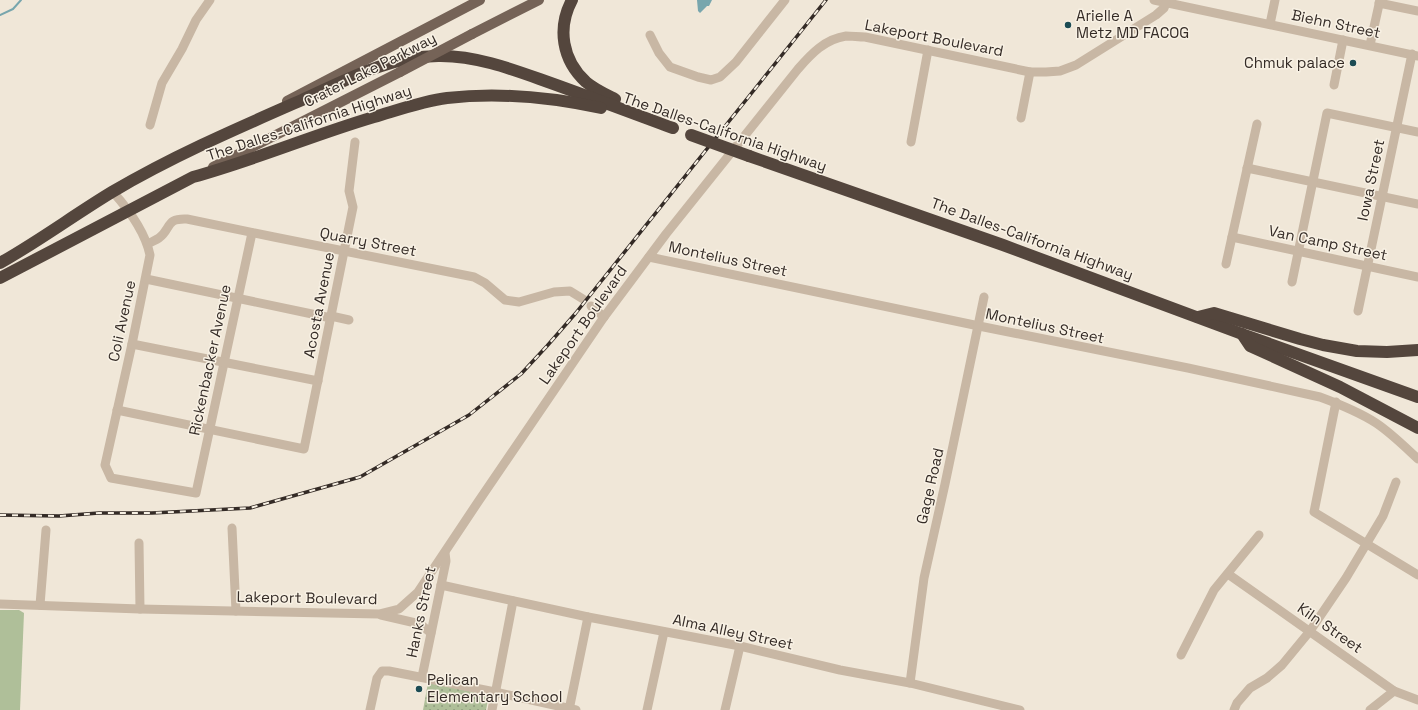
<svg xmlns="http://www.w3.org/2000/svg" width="1418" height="710" font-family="'Space Grotesk',sans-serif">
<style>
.green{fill:#afbf99}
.park{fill:url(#park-dots)}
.water{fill:#78a6ad}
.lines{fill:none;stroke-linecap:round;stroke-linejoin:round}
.stream{stroke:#78a6ad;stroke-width:2}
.minor{stroke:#c8b7a4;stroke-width:9}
.major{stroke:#756357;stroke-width:10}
.highway{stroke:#54463d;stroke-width:12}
.rail-casing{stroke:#342b26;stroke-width:3.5}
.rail{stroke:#f8f1e4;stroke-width:2;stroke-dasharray:6;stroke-linecap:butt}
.major-bridge{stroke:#756357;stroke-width:10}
.highway-bridge{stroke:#54463d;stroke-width:12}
.poi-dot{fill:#1c4c54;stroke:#f8f1e4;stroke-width:1.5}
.labels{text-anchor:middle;stroke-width:3;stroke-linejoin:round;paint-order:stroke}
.poi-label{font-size:15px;fill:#342b26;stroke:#f8f1e4;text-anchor:start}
.street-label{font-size:15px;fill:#342b26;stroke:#f8f1e4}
</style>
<defs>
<pattern id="park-dots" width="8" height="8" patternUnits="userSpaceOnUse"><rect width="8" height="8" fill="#afbf99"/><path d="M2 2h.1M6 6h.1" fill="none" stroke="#8f9b7d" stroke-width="1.8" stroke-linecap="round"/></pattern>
</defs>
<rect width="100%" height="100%" fill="#f0e7d8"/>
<path class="green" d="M0 610H19L24 613 20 710H0Z"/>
<path class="park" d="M428 683 489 695 486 710H423Z"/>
<path class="water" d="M697 0H712L709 6H707L700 13 698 11Z"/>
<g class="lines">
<path class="stream" d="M0 15 13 9 21 0"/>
<g class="minor">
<path d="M1154 0 1418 56"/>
<path d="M1379 3 1418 11"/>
<path d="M1270 24 1275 0"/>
<path d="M650 35 659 53 670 67 698 77 711 80 720 77 736 62 785 0"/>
<path d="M1370 45 1380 0"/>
<path d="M1334 85 1343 40"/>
<path d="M1021 118 1030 72"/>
<path d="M150 125 162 83 182 49 196 20 210 0"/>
<path d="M911 142 928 50"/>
<path d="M1247 168 1418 204"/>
<path d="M113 192C129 210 145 231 150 255L132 344 105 465 111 478 196 493 252 233"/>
<path d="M1232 237 1418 277"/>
<path d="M148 244C151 242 156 240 159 238 172 228 165 218 187 219L274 237 474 277 485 283 505 300 519 302 554 292 570 291 583 299"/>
<path d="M649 257 979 326 1188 368 1320 397C1339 404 1359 412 1376 423 1391 433 1404 446 1418 459"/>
<path d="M1226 264 1257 124"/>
<path d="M146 279 331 318"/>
<path d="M1292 282 1327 113 1418 132"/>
<path d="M591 306 604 317"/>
<path d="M1358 311 1412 54"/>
<path d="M331 316 349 320"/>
<path d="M132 344 318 381"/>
<path d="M1336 402 1314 512 1418 575"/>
<path d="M117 410 304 449 353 207 349 191 355 142"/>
<path d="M232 528 236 611"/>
<path d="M139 543 140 609"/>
<path d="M1228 574 1394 691 1418 700"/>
<path d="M441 585 588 617 740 646 840 670 910 683 1020 710"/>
<path d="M0 604 140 609 379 614 399 609 418 592 478 502 604 317 666 234 798 69C811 54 825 39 846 36 852 36 859 37 865 37L1030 72H1046L1060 71 1076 65 1156 15 1164 8 1166 3"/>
<path d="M40 605 46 530"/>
<path d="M381 615 420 624 431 633"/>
<path d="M1181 655 1214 590 1259 535"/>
<path d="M422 677 446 561 445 553"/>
<path d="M910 683 924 578 945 484 984 297"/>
<path d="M370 710 377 678 382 671H389L495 692 576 710"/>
<path d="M492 710 513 601"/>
<path d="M569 710 588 617"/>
<path d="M647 710 664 632"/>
<path d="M725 710 740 646"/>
<path d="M1234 710 1237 703 1250 688 1267 678 1282 665 1310 631 1346 578 1383 516 1396 482"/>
<path d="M1370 710 1394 691"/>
</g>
<g class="major">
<path d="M472 34 539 0"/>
<path d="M287 101 480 0"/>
<path d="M213 167 400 72"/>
</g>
<g class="highway">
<path d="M572 0C557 28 562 60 586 82 594 89 605 94 615 99"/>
<path d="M749 156 1003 245 1242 334 1418 397"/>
<path d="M0 263C39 241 74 215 112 192 173 156 238 128 302 100 346 80 391 55 441 56 478 56 514 70 548 82 590 97 632 113 673 128"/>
<path d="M0 278 193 177C255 160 313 135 374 117 398 110 423 101 447 98 499 92 550 97 601 108"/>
<path d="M1198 317 1214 313 1300 339 1323 345 1357 351 1387 352 1418 350"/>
<path d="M1242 334 1250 346 1340 387 1418 428"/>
</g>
<g class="rail-casing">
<path id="rail" d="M0 515 59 516 99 513H152L250 508 360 477 469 415 521 374 547 346 575 314 826 0"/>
</g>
<use href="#rail" class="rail"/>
<path class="major-bridge" d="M400 72 472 34"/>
<path class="highway-bridge" d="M691 135 749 156"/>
</g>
<g class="poi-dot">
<circle cx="1068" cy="25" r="4"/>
<circle cx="1353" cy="63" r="4"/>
<circle cx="419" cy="689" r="4"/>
</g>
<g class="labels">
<g class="poi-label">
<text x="1076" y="21">Arielle A<tspan x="1076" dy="17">Metz MD FACOG</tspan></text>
<text x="1345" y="68" text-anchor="end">Chmuk palace</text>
<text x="427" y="685">Pelican<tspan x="427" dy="17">Elementary School</tspan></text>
</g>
<g class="street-label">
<text transform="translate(1336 24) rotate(12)" y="5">Biehn Street</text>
<text transform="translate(934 38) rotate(11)" y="5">Lakeport Boulevard</text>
<text transform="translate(370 70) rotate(-27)" y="5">Crater Lake Parkway</text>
<text transform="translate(309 123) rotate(-18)" y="5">The Dalles-California Highway</text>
<text transform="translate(725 132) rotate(19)" y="5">The Dalles-California Highway</text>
<text transform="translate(1371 180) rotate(-78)" y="5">Iowa Street</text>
<text transform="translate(1032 239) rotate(20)" y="5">The Dalles-California Highway</text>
<text transform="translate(368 242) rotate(11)" y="5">Quarry Street</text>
<text transform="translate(1328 243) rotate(12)" y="5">Van Camp Street</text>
<text transform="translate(728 259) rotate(12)" y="5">Montelius Street</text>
<text transform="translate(319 305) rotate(-79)" y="5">Acosta Avenue</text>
<text transform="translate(122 321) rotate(-78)" y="5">Coli Avenue</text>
<text transform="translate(583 325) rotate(-55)" y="5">Lakeport Boulevard</text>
<text transform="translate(1045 326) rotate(12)" y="5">Montelius Street</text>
<text transform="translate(210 360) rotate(-78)" y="5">Rickenbacker Avenue</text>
<text transform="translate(930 486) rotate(-77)" y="5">Gage Road</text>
<text transform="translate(307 598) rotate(1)" y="5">Lakeport Boulevard</text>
<text transform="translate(421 612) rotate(-78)" y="5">Hanks Street</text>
<text transform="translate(1330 628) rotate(35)" y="5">Kiln Street</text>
<text transform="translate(733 632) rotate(12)" y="5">Alma Alley Street</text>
</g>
</g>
</svg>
